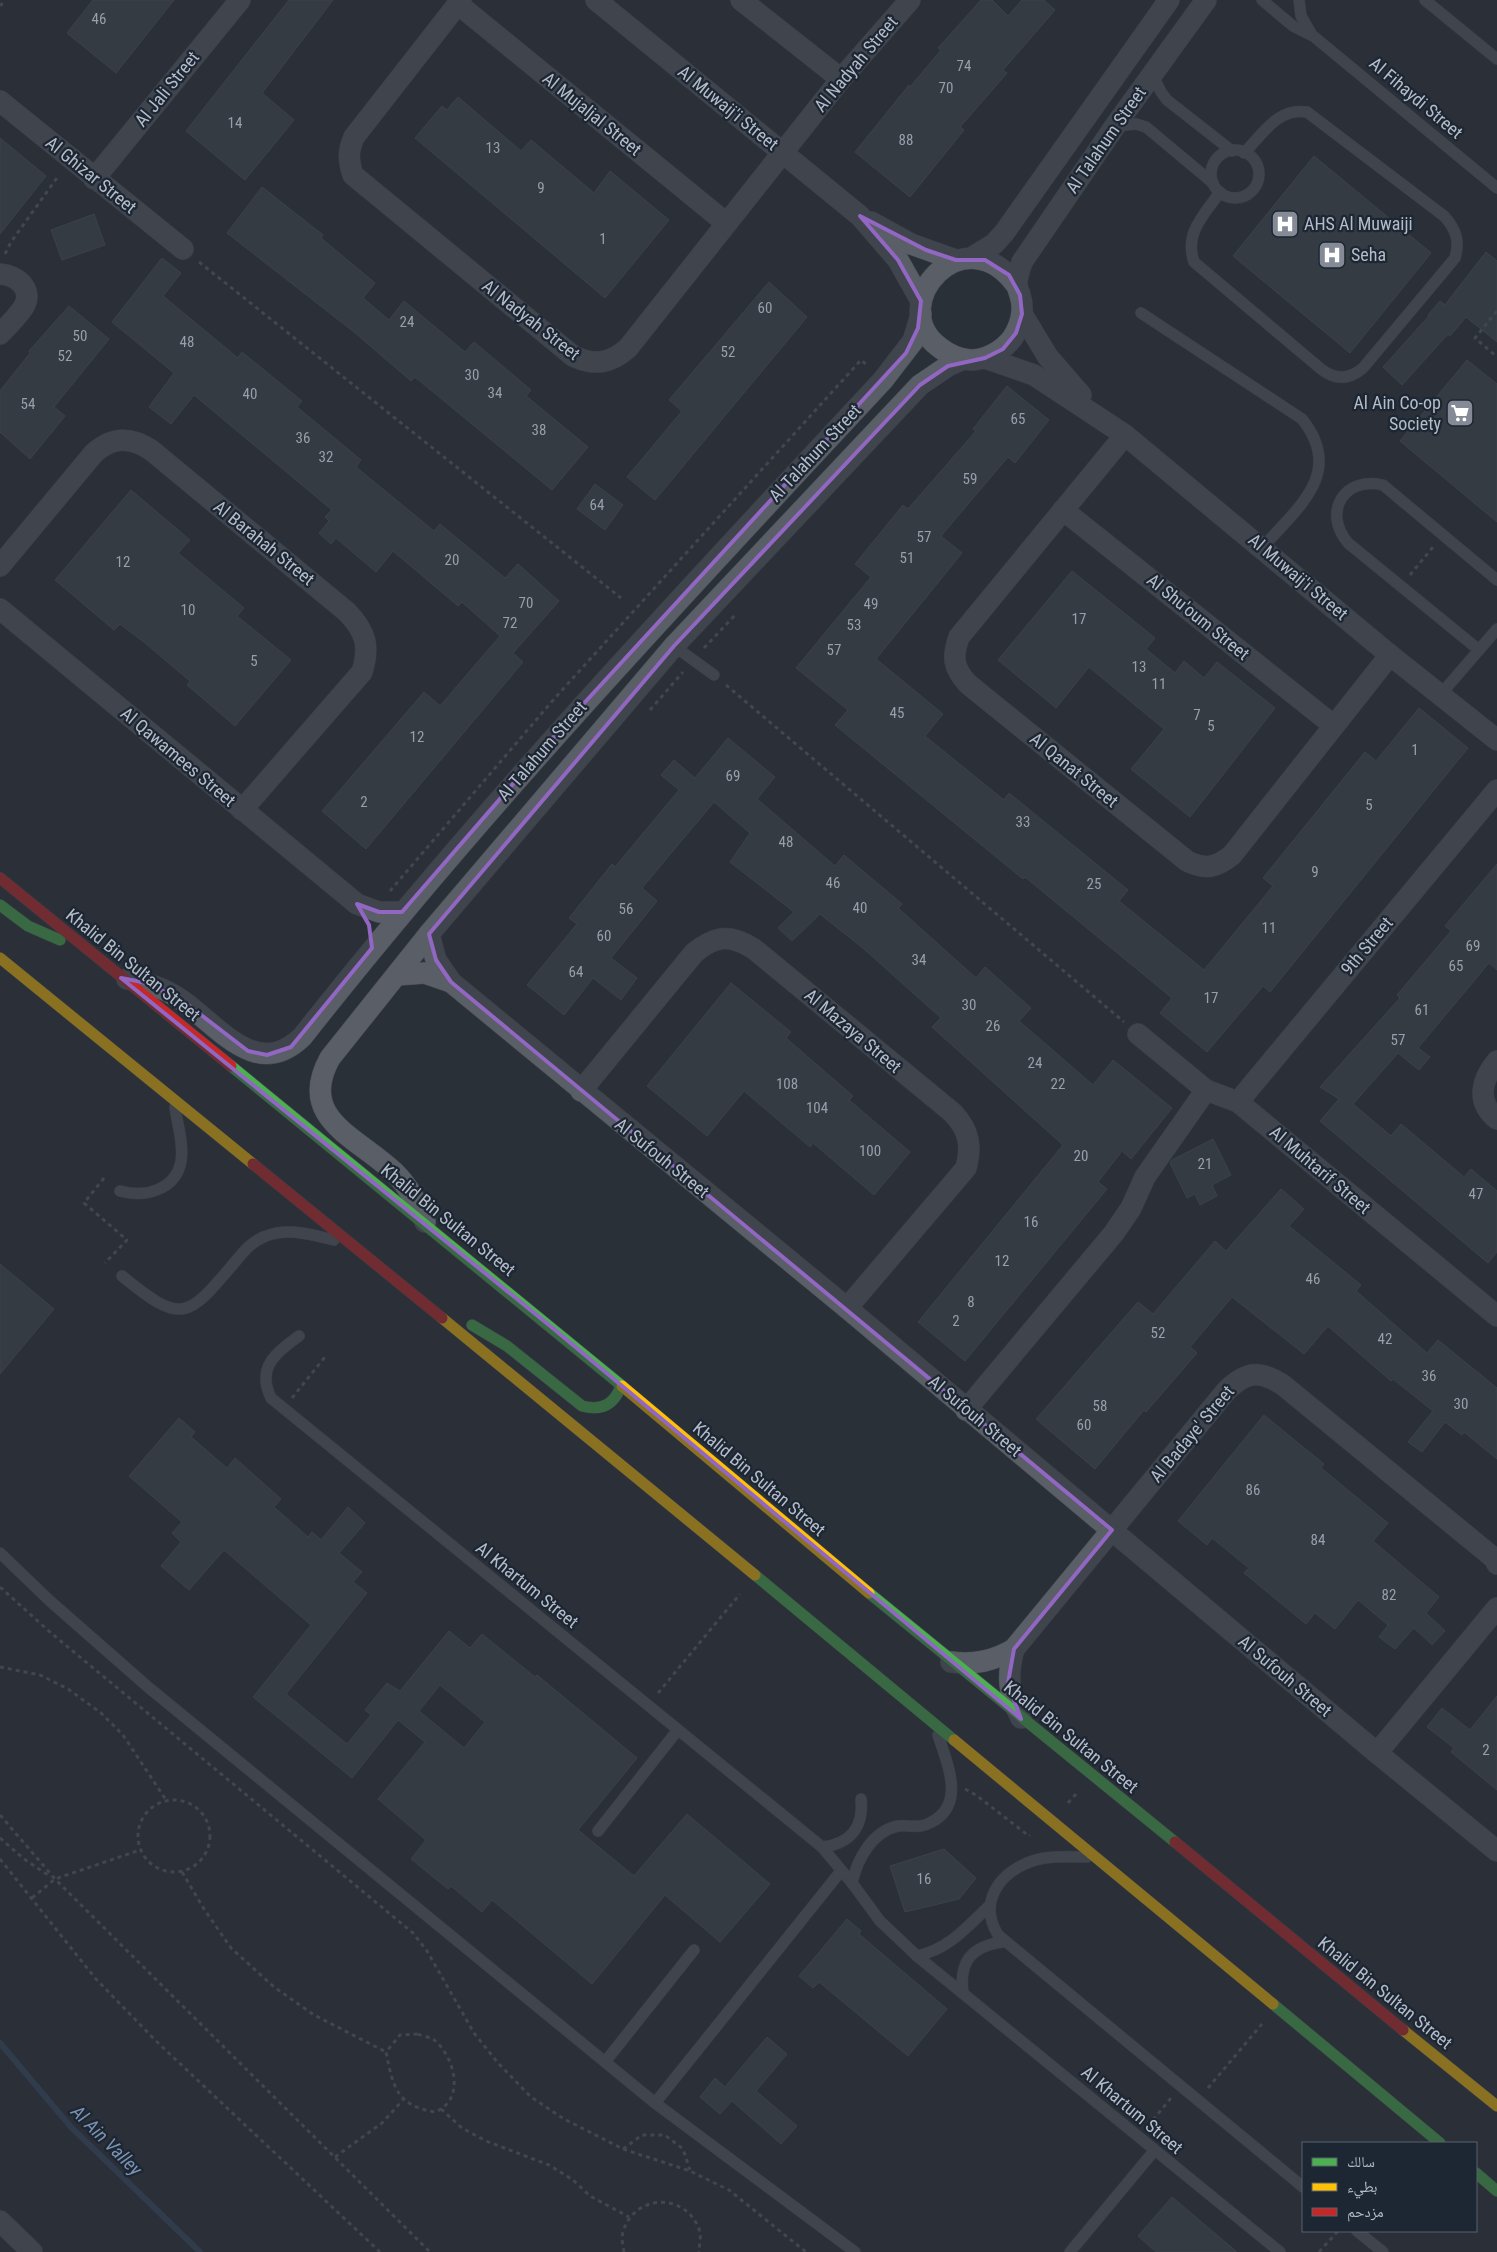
<svg xmlns="http://www.w3.org/2000/svg" width="1497" height="2252" font-family="'Roboto Condensed','Noto Naskh Arabic',sans-serif">
<style>
.lines{fill:none;stroke-linecap:round;stroke-linejoin:round}
.stream{stroke:#384963;stroke-width:6}
.building{fill:#444950;stroke:#52575f;fill-rule:evenodd}
.lane-casing{stroke:#484c53;stroke-width:12}
.street-casing{stroke:#484c53;stroke-width:22}
.fast-casing{stroke:#484c55;stroke-width:12}
.slow-casing{stroke:#484c55;stroke-width:12}
.jam-casing{stroke:#484c55;stroke-width:12}
.path{stroke:#5d636a;stroke-width:3;stroke-dasharray:4 4;stroke-linecap:butt}
.lane{stroke:#5a5e66;stroke-width:11}
.street{stroke:#5a5e66;stroke-width:21}
.fast{stroke:#4caf50;stroke-width:11}
.slow{stroke:#ffc107;stroke-width:11}
.jam{stroke:#c62828;stroke-width:11}
.marked{fill:none;stroke:#9266c3;stroke-width:4;stroke-linejoin:round}
.labels{text-anchor:middle;stroke-width:4.5;stroke-linejoin:round;paint-order:stroke}
.number-label{font-size:15px;fill:#989fab}
.street-label{font-size:18px;fill:#b4bcc9;stroke:#1d2633}
.poi-label{font-size:18px;fill:#b4bcc9;stroke:#1d2633;text-anchor:start}
.water-label{font-size:19px;font-style:italic;fill:#7c92b1;stroke:#1d2633}
</style>
<rect width="100%" height="100%" fill="#2a3038"/>
<g class="lines">
<path class="stream" d="M0 2043 71 2127 200 2252"/>
</g>
<g class="building">
<path d="M93 0H174L116 73 67 33Z"/>
<path d="M289 0H333L262 93 294 120 245 180 186 131Z"/>
<path d="M981 0H992L1008 16 1022 0H1044L1055 10 1003 70 1007 73 960 127 964 130 910 197 855 152 909 85 910 87 941 50 938 48Z"/>
<path d="M458 97 521 151 531 140 594 193 610 171 669 220 605 298 415 138 442 106 447 110Z"/>
<path d="M0 138 46 176 0 234Z"/>
<path d="M1314 156 1431 253 1350 353 1233 256Z"/>
<path d="M262 187 323 235 321 238 375 283 363 298 389 320 404 301 465 352 474 342 531 390 526 396 588 447 552 490 415 377 411 381 354 332 227 233Z"/>
<path d="M94 214 105 245 62 260 51 230Z"/>
<path d="M1486 252 1497 261V342L1466 317 1450 336 1448 334 1402 385 1383 367 1429 316 1428 315 1440 301 1445 305Z"/>
<path d="M162 258 181 273 163 296 238 358 242 352 302 401 297 407 361 460 356 467 434 531 440 524 505 578 518 564 559 601 513 653 523 662 366 849 322 811 424 692 440 706 500 636 462 602 458 606 393 551 376 572 336 538 331 544 319 533 329 521 325 517 332 510 194 395 171 424 149 407 174 373 112 322Z"/>
<path d="M769 282 807 317 655 500 627 477 682 411 669 400Z"/>
<path d="M69 306 109 339 54 407 65 416 30 459 0 432V391L30 353 29 351Z"/>
<path d="M1467 360 1497 384V522L1400 441Z"/>
<path d="M1007 386 1049 420 1015 463 1008 457 941 536 962 553 876 659 943 714 925 736 1004 800 1009 793 1128 890 1119 901 1204 970 1273 886 1263 878 1365 752 1376 761 1419 708 1468 748 1270 992 1263 986 1207 1052 1160 1013 1172 998 1025 877 1023 879 835 725 848 710 796 668 871 577 855 564 903 505 908 509 976 431 973 429Z"/>
<path d="M595 484 623 505 605 530 577 509Z"/>
<path d="M131 490 190 540 178 553 244 608 237 616 291 660 235 726 187 685 190 681 145 643 120 624 114 630 55 580Z"/>
<path d="M1072 571 1155 638 1146 649 1175 673 1184 661 1204 678 1217 662 1275 708 1190 817 1131 769 1164 729 1089 667 1056 708 998 660Z"/>
<path d="M728 738 775 777 757 799 835 866 844 855 902 904 898 908 976 978 985 967 1031 1008 1019 1021 1093 1085 1113 1060 1172 1108 1131 1159 1122 1151 1098 1182 1107 1189 965 1361 918 1322 1063 1145 932 1027 941 1018 864 949 820 914 792 941 778 928 794 912 730 862 750 833 714 802 642 888 657 901 611 958 637 978 621 1000 593 978 564 1015 527 985 577 924 569 918 612 864 615 867 679 790 661 775 674 760 695 778Z"/>
<path d="M1497 864V970L1489 963 1418 1048 1430 1057 1419 1070 1398 1053 1353 1104 1391 1136 1401 1124 1464 1177 1471 1169 1497 1191V1252L1488 1263 1320 1121 1339 1099 1320 1087 1400 998 1397 995 1451 931 1445 926Z"/>
<path d="M731 983 791 1032 786 1038 853 1096 849 1100 910 1152 874 1195 813 1143 810 1147 744 1091 707 1136 647 1086Z"/>
<path d="M1213 1139 1231 1175 1212 1185 1217 1196 1200 1205 1195 1194 1187 1198 1170 1163 1172 1160Z"/>
<path d="M1281 1189 1304 1209 1289 1226 1361 1285 1356 1291 1427 1353 1438 1340 1497 1388V1459L1464 1432 1462 1435 1445 1422 1422 1452 1408 1442 1433 1411 1393 1379 1391 1381 1328 1326 1304 1354 1232 1297 1190 1347 1197 1353 1146 1412 1144 1410 1095 1469 1036 1419 1138 1302 1153 1314 1215 1241 1226 1251Z"/>
<path d="M0 1264 54 1309 0 1374Z"/>
<path d="M1264 1415 1324 1464 1321 1468 1388 1523 1373 1541 1439 1597 1426 1613 1445 1631 1432 1645 1414 1628 1395 1649 1379 1637 1388 1625 1358 1600 1335 1629 1315 1613 1306 1624 1244 1573 1249 1568 1212 1538 1207 1545 1178 1521Z"/>
<path d="M179 1418 195 1432 191 1437 227 1468 235 1458 281 1499 274 1507 308 1537 312 1532 321 1540 348 1507 365 1523 339 1553 362 1572 353 1582 367 1593 286 1694 347 1744 371 1715 365 1710 387 1683 400 1691 449 1631 470 1648 482 1634 535 1677 537 1675 637 1758 578 1830 634 1876 687 1814 770 1884 720 1942 665 1895 592 1984 492 1900 482 1912 451 1886 448 1889 411 1859 426 1840 378 1799 425 1742 398 1720 352 1778 253 1697 311 1625 224 1550 189 1590 161 1566 181 1542 172 1533 182 1522 129 1476ZM440 1685 485 1722 464 1748 419 1711Z"/>
<path d="M1497 1696V1790L1451 1752 1454 1748 1427 1727 1442 1708 1470 1730Z"/>
<path d="M944 1849 976 1878 959 1899 905 1912 890 1866Z"/>
<path d="M847 1919 861 1931 859 1934 947 2009 908 2056 819 1982 813 1988 799 1976Z"/>
<path d="M767 2037 787 2054 756 2091 797 2126 781 2144 732 2101 720 2114 700 2097 715 2078 725 2087Z"/>
<path d="M1172 2197 1237 2252H1156L1138 2236Z"/>
</g>
<g class="lines">
<g class="lane-casing">
<g id="lane">
<path d="M1262 0 1293 26 1311 35"/>
<path d="M1299 0 1301 16 1312 35 1497 188"/>
<path d="M1425 0 1497 59"/>
<path d="M1152 74 1161 92 1167 100 1232 151"/>
<path d="M1115 126 1136 124 1146 127 1213 183"/>
<circle cx="1235" cy="174" r="24"/>
<path d="M1220 192C1204 215 1184 233 1194 262L1321 369C1335 380 1349 380 1363 368L1455 258C1460 241 1456 229 1444 216L1307 112C1278 107 1263 134 1244 153"/>
<path d="M1141 313 1302 419C1345 473 1298 507 1263 547"/>
<path d="M674 646 714 675"/>
<path d="M1479 650 1348 543C1322 512 1344 476 1383 485L1497 580"/>
<path d="M1441 694 1497 629"/>
<path d="M120 1191C145 1198 176 1190 181 1161 184 1144 177 1123 175 1107"/>
<path d="M122 1276C182 1325 187 1319 235 1262 244 1251 252 1241 266 1236 289 1227 312 1235 334 1240"/>
<path d="M299 1336C276 1353 256 1367 271 1398L822 1847 852 1883 880 1921 917 1956 1280 2252"/>
<path d="M0 1553 50 1601 148 1687 655 2103 855 2252"/>
<path d="M598 1831 677 1731"/>
<path d="M822 1847C850 1844 864 1827 861 1799"/>
<path d="M1087 1857C1073 1857 1059 1856 1045 1858 1007 1864 975 1897 998 1935L1303 2187"/>
<path d="M852 1883C857 1860 872 1831 898 1826 907 1825 915 1828 925 1825 968 1809 948 1766 938 1735"/>
<path d="M917 1956C949 1949 967 1927 990 1905"/>
<path d="M963 1992C959 1961 972 1946 1003 1942"/>
<path d="M605 2062 694 1950"/>
<path d="M655 2103 841 1871"/>
<path d="M1357 2231 1383 2252"/>
<path d="M1070 2252 1154 2151"/>
</g>
</g>
<g class="street-casing">
<g id="street">
<path d="M461 0 354 137C348 151 348 160 353 175L573 356C594 366 610 364 628 348L841 79 910 0"/>
<path d="M596 0 860 216 898 260 921 301"/>
<path d="M741 0 841 79"/>
<path d="M458 4 726 223"/>
<path d="M0 101 183 249"/>
<path d="M94 179 240 0"/>
<path d="M871 222 911 244 956 260"/>
<path d="M971 258 994 244 1004 233 1169 0"/>
<path d="M0 274C17 275 35 290 23 308 17 317 8 326 0 334"/>
<path d="M1017 286C965 212 883 305 939 347 949 355 960 360 973 360 990 359 1009 347 1016 332 1022 320 1024 307 1020 295 1019 291 1017 288 1017 284 1017 276 1020 269 1022 262L1115 126 1206 0"/>
<path d="M1022 314 1048 357 1081 395"/>
<path d="M985 358 1034 375 1125 435 1390 655 1497 740"/>
<path d="M1125 435 959 637C952 657 953 668 968 684L1187 861C1205 870 1216 868 1232 855L1390 655"/>
<path d="M1063 510 1333 725"/>
<path d="M0 566 94 453C112 437 130 436 151 450L347 612C366 632 370 646 362 672L242 810"/>
<path d="M0 609 357 904 379 912H402"/>
<path d="M429 934 436 960 451 982 847 1308 1377 1753 1497 1851"/>
<path d="M397 975 425 973 451 982"/>
<path d="M127 979C146 982 164 988 180 999 219 1026 256 1081 302 1037 483 807 684 594 883 380L913 341 921 314"/>
<path d="M1138 1034 1206 1090 1238 1102 1497 1316"/>
<path d="M1497 1061C1481 1080 1476 1102 1497 1119"/>
<path d="M581 1091 694 953C716 935 730 934 754 949L953 1113C969 1130 972 1146 966 1168L847 1308"/>
<path d="M1238 1102 1497 790"/>
<path d="M425 1222C418 1204 408 1186 395 1173 358 1137 296 1119 330 1058L429 934 674 646 920 385 948 366 964 359"/>
<path d="M966 1410 1114 1233 1131 1208 1145 1177 1206 1090"/>
<path d="M1014 1649C1007 1675 1008 1694 1021 1718"/>
<path d="M951 1662C975 1665 993 1661 1014 1649L1227 1390C1247 1371 1260 1370 1283 1385L1495 1559 1497 1564"/>
<path d="M1377 1753 1497 1608"/>
<path d="M0 2221 32 2252"/>
</g>
</g>
<g class="fast-casing">
<g id="fast">
<path d="M0 905 28 926 60 940"/>
<path d="M231 1066 622 1386"/>
<path d="M472 1325 507 1346 582 1406C601 1411 614 1405 621 1386"/>
<path d="M755 1575 954 1740"/>
<path d="M869 1593 1175 1842"/>
<path d="M1273 2004 1440 2143"/>
<path d="M1476 2173 1497 2191"/>
</g>
</g>
<g class="slow-casing">
<g id="slow">
<path d="M0 958 253 1164"/>
<path d="M442 1318 755 1575"/>
<path d="M622 1386 869 1593"/>
<path d="M954 1740 1273 2004"/>
<path d="M1403 2030 1497 2106"/>
</g>
</g>
<g class="jam-casing">
<g id="jam">
<path d="M0 878 231 1066"/>
<path d="M253 1164 442 1318"/>
<path d="M1175 1842 1403 2030"/>
</g>
</g>
<g class="path">
<path d="M0 6 5 0"/>
<path d="M5 254 11 242 59 175"/>
<path d="M199 262 621 598"/>
<path d="M1497 311 1475 338 1497 357"/>
<path d="M1410 575 1433 547"/>
<path d="M704 648 737 613"/>
<path d="M726 685 1124 1022"/>
<path d="M650 710 683 672"/>
<path d="M390 891 554 699 861 360 868 366"/>
<path d="M104 1178 84 1203 127 1240 105 1263"/>
<path d="M292 1398 325 1357"/>
<path d="M0 1587 51 1633 413 1933 427 1951 474 2033 498 2063 531 2097 564 2119 623 2149 690 2171 729 2190 806 2252"/>
<path d="M0 1667 40 1675 68 1689 101 1713 123 1735 166 1800"/>
<path d="M658 1693 740 1594"/>
<path d="M965 1789 976 1795 1029 1836 1030 1835"/>
<circle cx="174" cy="1836" r="36"/>
<path d="M1068 1803 1077 1793"/>
<path d="M0 1815 55 1879 430 2252"/>
<path d="M0 1838 24 1859 51 1877"/>
<path d="M0 1859 95 1978 156 2041 380 2252"/>
<path d="M182 1872 204 1909 231 1948 274 1987 314 2015 386 2052"/>
<path d="M32 1898 55 1879 140 1850"/>
<path d="M418 2034C422 2036 429 2037 433 2039 455 2056 466 2100 435 2112 397 2106 393 2087 386 2052L400 2035Z"/>
<path d="M1208 2088 1262 2024"/>
<path d="M441 2109 462 2128 486 2141 549 2165 573 2180 590 2196 629 2217"/>
<path d="M1148 2126 1171 2098"/>
<path d="M623 2149 642 2135H665L683 2149 690 2170"/>
<path d="M335 2157 382 2123 403 2100"/>
<path d="M624 2252C623 2246 621 2238 623 2232 634 2193 688 2192 700 2232 701 2238 699 2246 699 2252"/>
<path d="M1319 2252 1338 2231"/>
</g>
<use href="#lane" class="lane"/>
<use href="#street" class="street"/>
<use href="#fast" class="fast"/>
<use href="#slow" class="slow"/>
<use href="#jam" class="jam"/>
</g>
<path d="M0 0H1497V2252H0ZM860 216 926 250 956 260H985L1009 275 1020 295 1022 314 1016 333 1003 349 985 358 948 366 920 385 674 646 429 934 436 960 451 982 1112 1530 1014 1649 1008 1683 1021 1719 549 1325 121 978 142 982 179 998 248 1051 267 1055 291 1047 372 948 369 925 357 904 379 912H402L564 725 906 353 918 328 921 301 898 260Z" fill="#2a3038" fill-opacity=".55" fill-rule="evenodd"/>
<path class="marked" d="M860 216 926 250 956 260H985L1009 275 1020 295 1022 314 1016 333 1003 349 985 358 948 366 920 385 674 646 429 934 436 960 451 982 1112 1530 1014 1649 1008 1683 1021 1719 549 1325 121 978 142 982 179 998 248 1051 267 1055 291 1047 372 948 369 925 357 904 379 912H402L564 725 906 353 918 328 921 301 898 260Z"/>
<defs>
<g id="hospital-square" transform="scale(1.4375)"><rect x="-9" y="-9" width="18" height="18" rx="4" fill="#848b96" stroke="#1d2633"/><path d="M-5-5h3v3.5h4V-5h3V5h-3V1.5h-4V5h-3Z" fill="#fff"/></g>
<g id="supermarket-square" transform="scale(1.4375)"><rect x="-9" y="-9" width="18" height="18" rx="4" fill="#848b96" stroke="#1d2633"/><path d="M-6-5.5h2.5l.6 2H6L4.5 2H-2.5L-4.4-4H-6ZM-1.5 3.2a1.3 1.3 0 1 0 .1 0ZM3 3.2a1.3 1.3 0 1 0 .1 0Z" fill="#fff"/></g>
</defs>
<g fill-rule="evenodd">
<use href="#hospital-square" x="1285" y="224"/>
<use href="#hospital-square" x="1332" y="255"/>
<use href="#supermarket-square" x="1460" y="413"/>
</g>
<g class="labels">
<g class="number-label">
<text x="99" y="24">46</text>
<text x="964" y="71">74</text>
<text x="946" y="93">70</text>
<text x="235" y="128">14</text>
<text x="906" y="145">88</text>
<text x="493" y="153">13</text>
<text x="541" y="193">9</text>
<text x="603" y="244">1</text>
<text x="765" y="313">60</text>
<text x="407" y="327">24</text>
<text x="80" y="341">50</text>
<text x="187" y="347">48</text>
<text x="728" y="357">52</text>
<text x="65" y="361">52</text>
<text x="472" y="380">30</text>
<text x="495" y="398">34</text>
<text x="250" y="399">40</text>
<text x="28" y="409">54</text>
<text x="1018" y="424">65</text>
<text x="539" y="435">38</text>
<text x="303" y="443">36</text>
<text x="326" y="462">32</text>
<text x="970" y="484">59</text>
<text x="597" y="510">64</text>
<text x="924" y="542">57</text>
<text x="907" y="563">51</text>
<text x="452" y="565">20</text>
<text x="123" y="567">12</text>
<text x="526" y="608">70</text>
<text x="871" y="609">49</text>
<text x="188" y="615">10</text>
<text x="1079" y="624">17</text>
<text x="510" y="628">72</text>
<text x="854" y="630">53</text>
<text x="834" y="655">57</text>
<text x="254" y="666">5</text>
<text x="1139" y="672">13</text>
<text x="1159" y="689">11</text>
<text x="897" y="718">45</text>
<text x="1197" y="720">7</text>
<text x="1211" y="731">5</text>
<text x="417" y="742">12</text>
<text x="1415" y="755">1</text>
<text x="733" y="781">69</text>
<text x="364" y="807">2</text>
<text x="1369" y="810">5</text>
<text x="1023" y="827">33</text>
<text x="786" y="847">48</text>
<text x="1315" y="877">9</text>
<text x="833" y="888">46</text>
<text x="1094" y="889">25</text>
<text x="860" y="913">40</text>
<text x="626" y="914">56</text>
<text x="1269" y="933">11</text>
<text x="604" y="941">60</text>
<text x="1473" y="951">69</text>
<text x="919" y="965">34</text>
<text x="1456" y="971">65</text>
<text x="576" y="977">64</text>
<text x="1211" y="1003">17</text>
<text x="969" y="1010">30</text>
<text x="1422" y="1015">61</text>
<text x="993" y="1031">26</text>
<text x="1398" y="1045">57</text>
<text x="1035" y="1068">24</text>
<text x="787" y="1089">108</text>
<text x="1058" y="1089">22</text>
<text x="817" y="1113">104</text>
<text x="870" y="1156">100</text>
<text x="1081" y="1161">20</text>
<text x="1205" y="1169">21</text>
<text x="1476" y="1199">47</text>
<text x="1031" y="1227">16</text>
<text x="1002" y="1266">12</text>
<text x="1313" y="1284">46</text>
<text x="971" y="1307">8</text>
<text x="956" y="1326">2</text>
<text x="1158" y="1338">52</text>
<text x="1385" y="1344">42</text>
<text x="1429" y="1381">36</text>
<text x="1461" y="1409">30</text>
<text x="1100" y="1411">58</text>
<text x="1084" y="1430">60</text>
<text x="1253" y="1495">86</text>
<text x="1318" y="1545">84</text>
<text x="1389" y="1600">82</text>
<text x="1486" y="1755">2</text>
<text x="924" y="1884">16</text>
</g>
<g class="street-label">
<text transform="translate(856 64) rotate(-50)" y="6">Al Nadyah Street</text>
<text transform="translate(167 89) rotate(-51)" y="6">Al Jali Street</text>
<text transform="translate(1416 98) rotate(40)" y="6">Al Fihaydi Street</text>
<text transform="translate(728 108) rotate(39)" y="6">Al Muwaij'i Street</text>
<text transform="translate(592 114) rotate(39)" y="6">Al Mujaljal Street</text>
<text transform="translate(1106 140) rotate(-55)" y="6">Al Talahum Street</text>
<text transform="translate(91 175) rotate(39)" y="6">Al Ghizar Street</text>
<text transform="translate(531 320) rotate(38)" y="6">Al Nadyah Street</text>
<text transform="translate(815 453) rotate(-47)" y="6">Al Talahum Street</text>
<text transform="translate(264 543) rotate(39)" y="6">Al Barahah Street</text>
<text transform="translate(1298 577) rotate(40)" y="6">Al Muwaij'i Street</text>
<text transform="translate(1198 617) rotate(39)" y="6">Al Shu'oum Street</text>
<text transform="translate(542 751) rotate(-49)" y="6">Al Talahum Street</text>
<text transform="translate(178 757) rotate(40)" y="6">Al Qawamees Street</text>
<text transform="translate(1074 770) rotate(39)" y="6">Al Qanat Street</text>
<text transform="translate(1367 946) rotate(-50)" y="6">9th Street</text>
<text transform="translate(133 965) rotate(39)" y="6">Khalid Bin Sultan Street</text>
<text transform="translate(853 1031) rotate(40)" y="6">Al Mazaya Street</text>
<text transform="translate(662 1158) rotate(39)" y="6">Al Sufouh Street</text>
<text transform="translate(1320 1170) rotate(40)" y="6">Al Muhtarif Street</text>
<text transform="translate(448 1220) rotate(39)" y="6">Khalid Bin Sultan Street</text>
<text transform="translate(975 1416) rotate(40)" y="6">Al Sufouh Street</text>
<text transform="translate(1192 1434) rotate(-50)" y="6">Al Badaye' Street</text>
<text transform="translate(759 1479) rotate(40)" y="6">Khalid Bin Sultan Street</text>
<text transform="translate(527 1585) rotate(39)" y="6">Al Khartum Street</text>
<text transform="translate(1285 1676) rotate(40)" y="6">Al Sufouh Street</text>
<text transform="translate(1071 1737) rotate(39)" y="6">Khalid Bin Sultan Street</text>
<text transform="translate(1385 1993) rotate(39)" y="6">Khalid Bin Sultan Street</text>
<text transform="translate(1132 2110) rotate(40)" y="6">Al Khartum Street</text>
</g>
<g class="poi-label">
<text x="1304" y="230">AHS Al Muwaiji</text>
<text x="1351" y="261">Seha</text>
<text x="1441" y="409" text-anchor="end">Al Ain Co-op<tspan x="1441" dy="21">Society</tspan></text>
</g>
<g class="water-label">
<text transform="translate(107 2140) rotate(45)" y="7">Al Ain Valley</text>
</g>
</g>
<rect x="1302" y="2142" width="175" height="90" fill="#1d2633" stroke="#59626f"/>
<rect x="1312" y="2158" width="25" height="8" fill="#4caf50" stroke="#59626f"/>
<text x="1347" y="2167" font-size="15" fill="#b4bcc9">سالك</text>
<rect x="1312" y="2183" width="25" height="8" fill="#ffc107" stroke="#59626f"/>
<text x="1347" y="2192" font-size="15" fill="#b4bcc9">بطيء</text>
<rect x="1312" y="2208" width="25" height="8" fill="#c62828" stroke="#59626f"/>
<text x="1347" y="2217" font-size="15" fill="#b4bcc9">مزدحم</text>
</svg>
